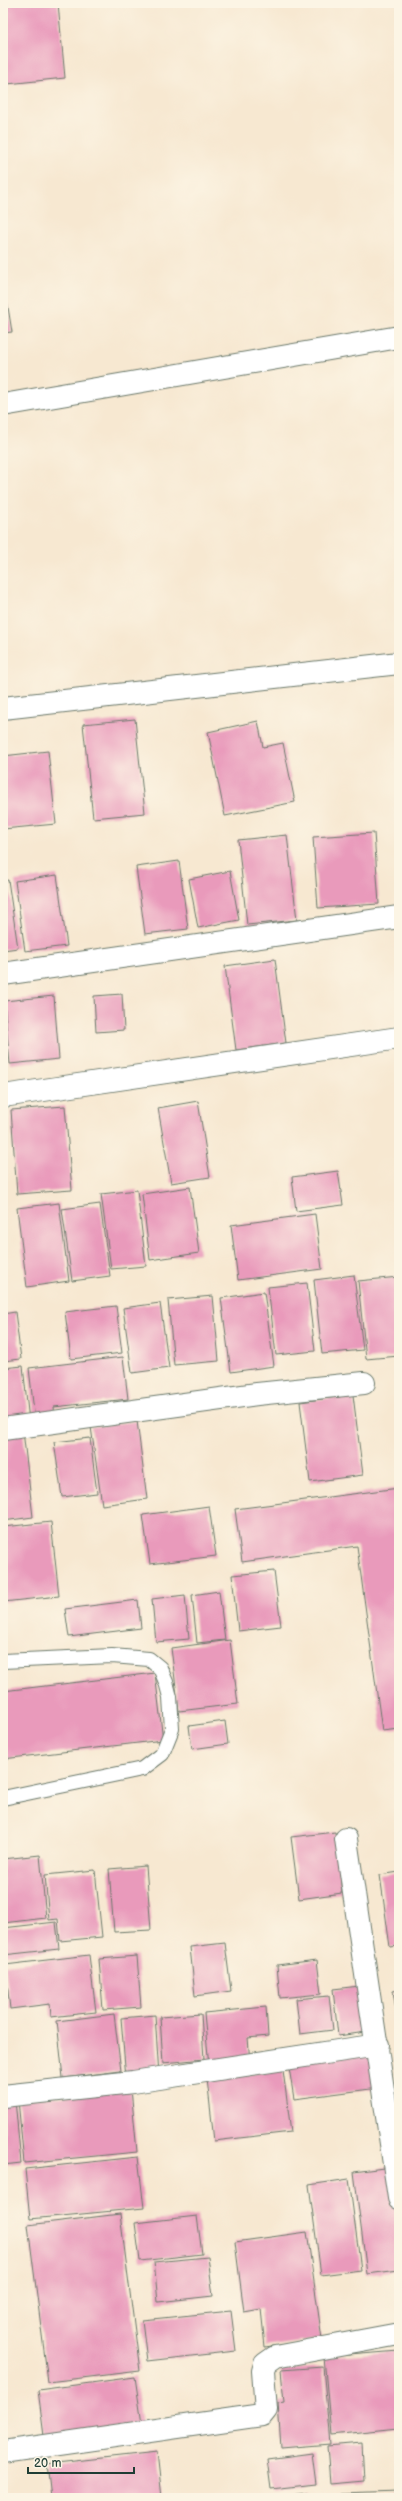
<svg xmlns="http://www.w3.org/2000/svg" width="402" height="2501" font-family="'Balsamiq Sans',sans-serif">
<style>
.building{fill:#e99abb}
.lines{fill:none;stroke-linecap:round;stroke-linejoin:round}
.service-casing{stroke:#6b796b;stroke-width:16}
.minor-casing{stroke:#6b796b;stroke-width:24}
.service{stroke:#fff;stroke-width:14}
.minor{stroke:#fff;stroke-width:22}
</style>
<rect width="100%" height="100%" fill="#fcf5e5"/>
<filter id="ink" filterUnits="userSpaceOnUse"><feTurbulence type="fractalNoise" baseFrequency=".025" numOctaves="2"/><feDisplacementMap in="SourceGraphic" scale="8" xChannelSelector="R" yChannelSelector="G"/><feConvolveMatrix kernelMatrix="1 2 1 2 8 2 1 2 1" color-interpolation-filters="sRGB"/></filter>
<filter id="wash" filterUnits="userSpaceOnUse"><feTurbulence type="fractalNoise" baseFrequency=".012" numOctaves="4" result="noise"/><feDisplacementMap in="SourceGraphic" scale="16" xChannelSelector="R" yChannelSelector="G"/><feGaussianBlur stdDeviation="0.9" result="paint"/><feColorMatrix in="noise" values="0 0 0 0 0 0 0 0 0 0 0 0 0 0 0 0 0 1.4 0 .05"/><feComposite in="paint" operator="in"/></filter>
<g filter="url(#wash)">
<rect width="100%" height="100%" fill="#f7e8d1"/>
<g id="blocks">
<g class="building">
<path d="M3 3H58L65 78 7 84 3 36Z"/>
<path d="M7 301 12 332 3 333V302Z"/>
<path d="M135 719 145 813 93 818 83 724Z"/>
<path d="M258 721 263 747 283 743 295 802 225 816 208 732Z"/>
<path d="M48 751 56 824 3 829V756Z"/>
<path d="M374 833 379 904 318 908 313 837Z"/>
<path d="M287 835 297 920 247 925 238 840Z"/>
<path d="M179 861 188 929 145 934 136 867Z"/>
<path d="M230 871 239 920 198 928 189 879Z"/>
<path d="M57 875 67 946 25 951 15 881Z"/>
<path d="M8 880 18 948 3 950V881Z"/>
<path d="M275 959 286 1043 236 1050 225 966Z"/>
<path d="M122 994 124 1030 96 1032 94 996Z"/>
<path d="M54 996 59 1059 10 1064 4 1001Z"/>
<path d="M198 1101 210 1177 171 1183 158 1108Z"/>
<path d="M65 1106 72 1190 17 1194 11 1110Z"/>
<path d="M338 1171 343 1205 296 1211 292 1177Z"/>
<path d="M190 1187 199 1253 150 1260 142 1194Z"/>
<path d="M137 1190 146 1266 111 1269 101 1194Z"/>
<path d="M59 1203 69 1281 27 1287 17 1208Z"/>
<path d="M100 1204 110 1276 72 1281 62 1209Z"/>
<path d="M315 1214 322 1269 238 1280 231 1225Z"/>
<path d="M354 1275 363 1350 322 1354 314 1280Z"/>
<path d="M399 1277V1356L366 1359 358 1281Z"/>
<path d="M307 1283 315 1351 276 1355 268 1287Z"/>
<path d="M264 1292 274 1366 231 1372 221 1298Z"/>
<path d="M213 1296 219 1361 174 1365 168 1300Z"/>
<path d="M160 1303 169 1368 132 1373 123 1308Z"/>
<path d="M116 1306 122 1353 71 1359 65 1312Z"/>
<path d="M15 1312 21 1359 3 1361V1314Z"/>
<path d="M123 1357 128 1399 54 1407 55 1419 35 1421 29 1368Z"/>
<path d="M23 1366 29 1421 3 1424V1368Z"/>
<path d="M353 1395 363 1475 310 1482 300 1402Z"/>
<path d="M137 1421 147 1499 102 1505 91 1427Z"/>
<path d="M23 1431 33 1517 3 1521V1433Z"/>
<path d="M90 1438 97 1493 62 1497 54 1442Z"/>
<path d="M399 1488V1729L382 1731 357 1546 242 1562 235 1509Z"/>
<path d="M209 1506 216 1556 150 1564 143 1515Z"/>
<path d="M51 1522 59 1596 3 1602V1527Z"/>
<path d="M274 1571 281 1626 238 1631 232 1575Z"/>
<path d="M219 1591 225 1640 197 1643 192 1595Z"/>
<path d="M185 1595 189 1639 156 1642 152 1599Z"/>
<path d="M138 1600 141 1628 69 1637 65 1609Z"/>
<path d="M230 1640 238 1704 179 1711 171 1648Z"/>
<path d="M155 1673 163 1740 3 1759V1691Z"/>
<path d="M225 1721 228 1744 192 1749 189 1726Z"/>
<path d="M335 1832 342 1893 299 1899 291 1837Z"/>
<path d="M40 1855 46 1918 3 1923V1859Z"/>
<path d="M146 1866 151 1930 114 1932 109 1869Z"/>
<path d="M95 1870 102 1937 60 1941 58 1919 49 1920 45 1875Z"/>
<path d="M399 1872V1946L390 1947 380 1875Z"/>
<path d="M56 1922 59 1949 3 1955V1928Z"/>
<path d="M225 1943 231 1991 195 1996 190 1947Z"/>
<path d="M89 1955 96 2012 51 2017 50 2004 10 2009 5 1965Z"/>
<path d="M137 1956 141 2007 103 2010 99 1959Z"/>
<path d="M317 1960 321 1994 280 1998 277 1965Z"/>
<path d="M360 1986 366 2032 338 2036 333 1989Z"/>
<path d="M399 1990V2024H398L393 1991Z"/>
<path d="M329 1996 333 2030 300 2034 296 1999Z"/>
<path d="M266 2007 268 2036 248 2038 250 2062 209 2066 204 2013Z"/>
<path d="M114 2014 121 2071 63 2078 57 2021Z"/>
<path d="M201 2014 204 2059 163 2063 160 2017Z"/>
<path d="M155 2015 159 2075 126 2078 121 2018Z"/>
<path d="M373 2050 378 2088 294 2099 288 2061Z"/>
<path d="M283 2070 291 2132 214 2141 207 2079Z"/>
<path d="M131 2089 137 2152 24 2163 18 2100Z"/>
<path d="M15 2100 21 2163 3 2165V2102Z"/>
<path d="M138 2157 144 2208 30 2219 25 2169Z"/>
<path d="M391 2167 399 2228V2270L367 2274 354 2172Z"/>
<path d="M349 2179 361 2270 321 2275 309 2185Z"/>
<path d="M120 2214 140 2371 48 2382 28 2225Z"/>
<path d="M197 2216 202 2254 140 2261 135 2223Z"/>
<path d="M307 2232 322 2339 265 2347 261 2309 244 2312 235 2242Z"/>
<path d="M208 2257 213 2296 158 2302 154 2262Z"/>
<path d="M231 2311 236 2351 147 2361 142 2320Z"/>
<path d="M399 2351V2428L331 2435 324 2357Z"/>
<path d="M323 2367 330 2444 281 2448 278 2403 284 2402 281 2370Z"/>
<path d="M135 2377 142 2424 44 2436 38 2390Z"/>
<path d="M362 2443 364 2481 330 2484 327 2446Z"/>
<path d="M157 2452 162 2498H51L47 2464Z"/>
<path d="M312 2453 316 2484 271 2489 267 2459Z"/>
<path d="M399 2492V2498H341L340 2494Z"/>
<path d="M307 2493V2498H273V2497Z"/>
</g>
</g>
</g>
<g filter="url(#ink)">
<use href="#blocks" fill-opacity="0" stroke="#6b796b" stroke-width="1"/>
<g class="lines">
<g class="service-casing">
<path id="service" d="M3 1661 112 1656 149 1659 160 1668 166 1682 170 1697 172 1729 162 1754 142 1769 3 1798"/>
</g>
<g class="minor-casing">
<g id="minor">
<path d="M3 405 399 337"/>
<path d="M3 708 399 663"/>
<path d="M3 974 399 917"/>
<path d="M3 1096 399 1038"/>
<path d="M3 1429 257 1394 364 1383"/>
<path d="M346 1839 399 2198"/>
<path d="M3 2096 133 2082 378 2045"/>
<path d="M3 2452 262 2415 266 2410 263 2371 265 2364 275 2357 399 2334"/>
</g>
</g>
<use href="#service" class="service"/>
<use href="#minor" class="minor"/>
</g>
</g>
<rect width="402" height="2501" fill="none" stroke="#fcf5e5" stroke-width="16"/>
<path d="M28 2467v6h106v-6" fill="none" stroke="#1f3d34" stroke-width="2"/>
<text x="34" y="2467" font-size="12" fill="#1f3d34" stroke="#fcf5e5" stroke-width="3" paint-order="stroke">20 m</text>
</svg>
